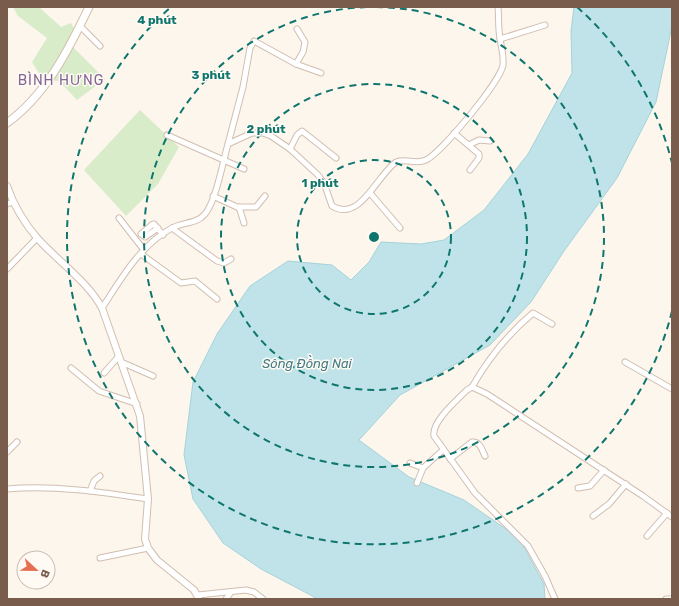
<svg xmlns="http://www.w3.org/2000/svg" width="679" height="606" font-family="Rubik,sans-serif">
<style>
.green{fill:#d8ecc9}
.water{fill:#bfe3e8;stroke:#a5d3da}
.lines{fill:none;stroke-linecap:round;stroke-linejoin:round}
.minor-casing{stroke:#d1beb0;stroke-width:7}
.tertiary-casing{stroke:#d1beb0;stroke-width:8}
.secondary-casing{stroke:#d6c0b0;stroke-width:9}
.minor{stroke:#fff;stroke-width:5}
.tertiary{stroke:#fff;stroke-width:6}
.secondary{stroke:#fff;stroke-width:7}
.ring{fill:none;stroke:#0f766e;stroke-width:2;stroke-dasharray:7 5}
.labels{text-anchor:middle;stroke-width:3;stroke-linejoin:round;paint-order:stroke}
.water-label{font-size:13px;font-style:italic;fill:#437c86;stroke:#fffaf3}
.quarter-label{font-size:14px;letter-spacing:1px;fill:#846695;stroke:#fffaf3}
.centre{fill:#0f766e;stroke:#fffaf3;stroke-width:2}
.ring-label{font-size:12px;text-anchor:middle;font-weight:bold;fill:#0f766e;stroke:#fffaf3;stroke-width:3;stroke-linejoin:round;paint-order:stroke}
</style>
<rect width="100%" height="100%" fill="#fdf6ec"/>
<g class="green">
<path d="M13 7H39L61 27 71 23 79 38 73 47 105 79 77 100 59 81 43 80 32 62 47 38 18 16Z"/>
<path d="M140 110 179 147 158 184 126 216 84 170Z"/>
</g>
<path class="water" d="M574 7H672V26L656 102 617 178 564 251 531 302 490 345 400 395 359 440 409 477 464 500 519 538 544 584 545 599H318L261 569 223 543 193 499 184 455 193 382 217 334 250 286 288 261 332 265 351 280 369 262 381 242 421 244 444 240 484 210 528 154 572 73 571 31Z"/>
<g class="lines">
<g class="minor-casing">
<g id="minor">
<path d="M80 26 100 46"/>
<path d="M500 39 545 25"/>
<path d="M296 64 303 52 305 42 297 29"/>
<path d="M454 133 479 154V158L470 170"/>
<path d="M167 135 244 169"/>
<path d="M228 144 243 87 250 48 254 41 296 64 321 73"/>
<path d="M469 145 479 140 490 141"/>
<path d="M290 149 297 135 302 131 336 158"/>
<path d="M370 193 400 228"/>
<path d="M213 196 237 207H256L265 196"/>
<path d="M7 204 13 202"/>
<path d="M239 207 244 223"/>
<path d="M119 218 144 250"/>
<path d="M158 228 145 237 141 234 153 224H154L163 235"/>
<path d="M172 228 217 261 224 263 231 259"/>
<path d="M141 254 181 283 195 281 217 299"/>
<path d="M7 269 37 238"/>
<path d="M102 308C121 279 140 245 172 228 183 222 197 224 205 214 216 201 223 161 228 144L252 133H263L271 136 290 149 318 175 324 183 332 206C360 223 377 175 396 162 406 158 416 165 426 160 442 152 500 82 503 65 504 55 501 47 500 38 498 28 499 17 498 7"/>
<path d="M121 362 153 376"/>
<path d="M625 362 672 389"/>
<path d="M71 368 99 391 137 404"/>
<path d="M104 373 119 356"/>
<path d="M472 387C488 359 508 334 533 313L552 324"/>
<path d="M7 452 17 442"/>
<path d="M450 459 472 442C480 441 482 450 485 456"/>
<path d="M410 463 423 468"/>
<path d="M417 483 423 468 443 450"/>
<path d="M578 488 590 486 604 470"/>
<path d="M7 489C54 485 101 492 148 499"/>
<path d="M90 491 94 481 100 476"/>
<path d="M593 516 609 504 626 484"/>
<path d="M647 536 667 513"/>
<path d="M100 558 148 548"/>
<path d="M198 595 246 590 254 592 263 599"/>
<path d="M226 599 231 592"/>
<path d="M555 599 545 576 528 546 475 493 434 436C431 422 458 399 467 390L472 387 487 394 643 496 672 517"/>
<path d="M666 599H672"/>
</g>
</g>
<g class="tertiary-casing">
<path id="tertiary" d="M7 186C14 206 24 223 38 239 59 262 87 281 102 308L140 416 148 499 145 539 148 548 157 560 194 590 199 599"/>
</g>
<g class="secondary-casing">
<path id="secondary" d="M7 123C46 95 69 49 89 7"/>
</g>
<use href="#minor" class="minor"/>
<use href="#tertiary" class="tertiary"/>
<use href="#secondary" class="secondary"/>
</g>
<g class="ring">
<circle cx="374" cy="237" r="77"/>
<circle cx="374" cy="237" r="153"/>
<path d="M376 7A230 230 0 1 1 372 7"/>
<path d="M672 311A307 307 0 1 1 171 7M577 7A307 307 0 0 1 672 163"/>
</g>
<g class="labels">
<g class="water-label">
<text x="307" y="368">Sông Đồng Nai</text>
</g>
<g class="quarter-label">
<text x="61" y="85">BÌNH HƯNG</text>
</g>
</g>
<circle cx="374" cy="237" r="6" class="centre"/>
<g class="ring-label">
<text x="157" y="24">4 phút</text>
<text x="211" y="79">3 phút</text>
<text x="266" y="133">2 phút</text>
<text x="320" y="187">1 phút</text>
</g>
<rect width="679" height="606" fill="none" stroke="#7a5c4d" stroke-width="16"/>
<g transform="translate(36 570) rotate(112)"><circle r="19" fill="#fffaf3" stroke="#cabbb1"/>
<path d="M0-3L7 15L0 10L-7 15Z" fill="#e76f51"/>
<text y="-6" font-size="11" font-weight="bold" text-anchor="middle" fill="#7a5c4d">B</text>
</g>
</svg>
